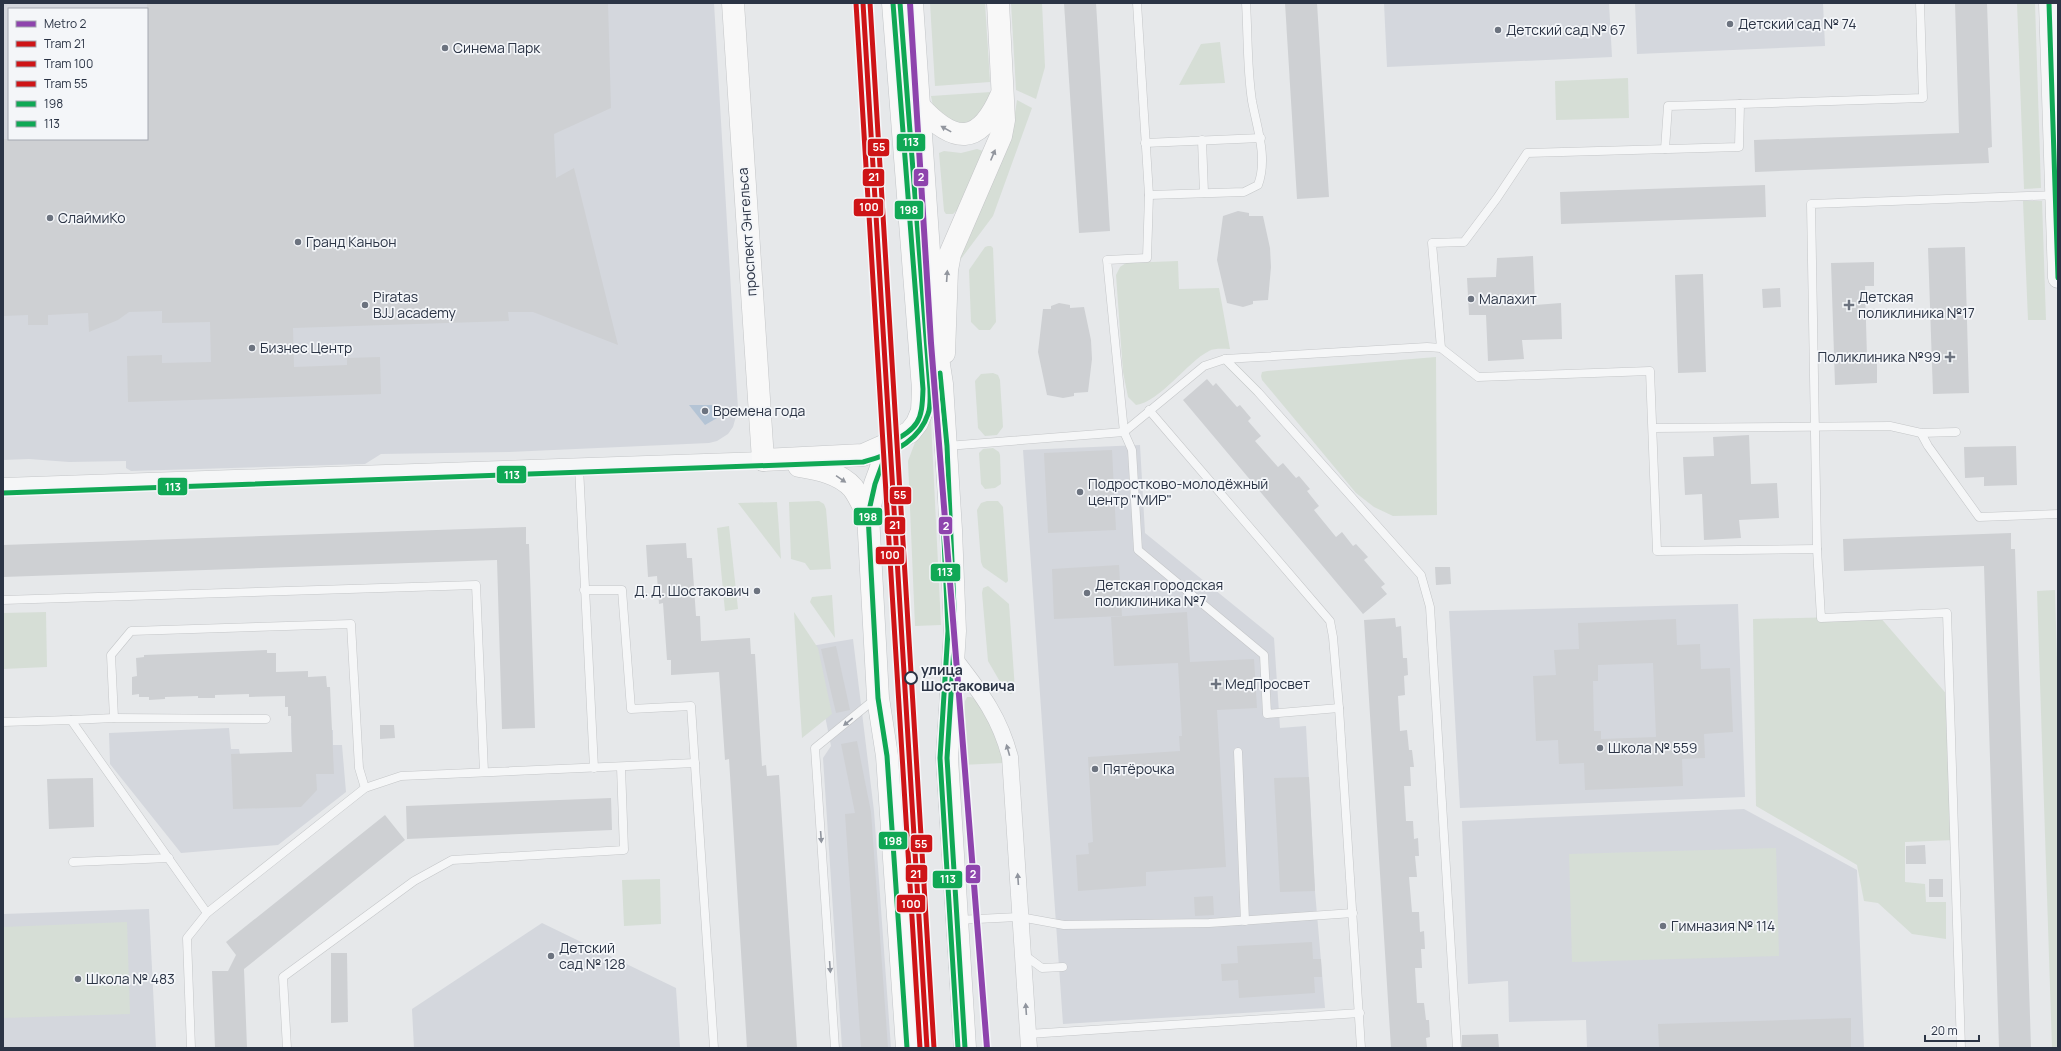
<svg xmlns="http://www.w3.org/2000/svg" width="2061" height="1051" font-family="Manrope,sans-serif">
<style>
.built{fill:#d4d7dd;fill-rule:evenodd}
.green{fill:#d6ded6}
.water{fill:#b4c4d5}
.building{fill:#ced0d3;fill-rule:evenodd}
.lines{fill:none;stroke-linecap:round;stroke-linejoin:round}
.service-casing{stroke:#c4c6c8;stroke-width:9}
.minor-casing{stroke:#c4c6c8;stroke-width:17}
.tertiary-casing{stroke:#c4c6c8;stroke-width:21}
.secondary-casing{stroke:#c4c6c8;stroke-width:23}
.primary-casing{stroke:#c2c5c8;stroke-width:23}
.service{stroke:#f5f6f7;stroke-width:8}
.minor{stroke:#f5f6f7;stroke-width:16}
.tertiary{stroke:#f5f6f7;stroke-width:20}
.secondary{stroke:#f8f8f8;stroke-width:22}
.primary{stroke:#f8f8f8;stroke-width:22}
.bus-1-casing{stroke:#f4f6f9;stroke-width:8}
.bus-2-casing{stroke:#f4f6f9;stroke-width:8}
.bus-1{stroke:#10a855;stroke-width:5}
.bus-2{stroke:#10a855;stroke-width:5}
.tram-1-casing{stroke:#f4f6f9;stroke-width:8}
.tram-2-casing{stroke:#f4f6f9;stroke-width:8}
.tram-3-casing{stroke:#f4f6f9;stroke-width:8}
.tram-1{stroke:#ce1417;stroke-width:5}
.tram-2{stroke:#ce1417;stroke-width:5}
.tram-3{stroke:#ce1417;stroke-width:5}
.metro-1-casing{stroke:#f4f6f9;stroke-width:9}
.metro-1{stroke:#8e44ad;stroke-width:6}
.oneway{fill:#92969e}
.oneway2{fill:#90959e}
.poi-dot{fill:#6c737f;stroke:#f4f6f9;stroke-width:1.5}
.stop-dot{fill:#f4f6f9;stroke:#2b3445;stroke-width:2}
.labels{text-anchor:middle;stroke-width:3.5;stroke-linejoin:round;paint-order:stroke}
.poi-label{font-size:14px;fill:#2b3445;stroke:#f4f6f9;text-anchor:start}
.street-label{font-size:14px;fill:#2b3445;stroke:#f4f6f9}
.stop-label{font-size:14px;font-weight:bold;fill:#2b3445;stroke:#f4f6f9;text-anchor:start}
.line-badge{stroke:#f4f6f9;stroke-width:1.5}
.badge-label{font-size:11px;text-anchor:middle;font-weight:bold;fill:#fff}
</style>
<rect width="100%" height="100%" fill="#e6e8ea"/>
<g class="built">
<path d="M3 3H714L738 409 733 427 728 434 717 441 709 443 509 452 381 454 365 464 131 471 126 468V461L69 462 29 459 3 460ZM9 9H147V139H9Z"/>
<path d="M1384 3H1609L1612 57 1387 67Z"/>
<path d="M1635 3H1823L1825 46 1637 54Z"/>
<path d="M1140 445 1145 533 1274 638 1280 728 1306 726 1315 891 1325 1008 1063 1024 1023 450Z"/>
<path d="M1738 604 1745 797 1460 808 1449 611Z"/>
<path d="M853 639 874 811 891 1048H842L823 758 831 746 811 646Z"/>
<path d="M322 722V730H333V745H342L346 792 278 845 181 853 110 764 109 733 229 728 231 749H239L240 754 292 752 291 723Z"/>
<path d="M1744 809 1857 870 1864 1048H1587L1586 1020 1509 1022 1508 981 1468 984 1462 821Z"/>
<path d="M149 909 156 1048H3V914Z"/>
<path d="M542 923 676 988 680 1048H414L412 1009Z"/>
</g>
<g class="green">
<path d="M930 3H985L990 82 935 86Z"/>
<path d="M1011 3H1042L1045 67 1036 99 1016 90Z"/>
<path d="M2017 3H2035L2041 188 2024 189Z"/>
<path d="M1220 42 1225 83 1179 85 1201 44Z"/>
<path d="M1628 78 1629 118 1556 120 1555 81Z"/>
<path d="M991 92 989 109 962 128 933 106 931 96Z"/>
<path d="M1017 100 1032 108 993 216 952 271 1014 119Z"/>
<path d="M977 149 983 151 958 209 953 214H946L944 211 939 153 944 151 961 153Z"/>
<path d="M2023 201H2042L2046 320H2028Z"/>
<path d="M988 246H991L993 248 996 322 990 330H979L971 322 969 270 985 247Z"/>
<path d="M1178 261 1179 289 1219 288 1230 349C1224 349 1214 348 1209 351 1187 362 1160 402 1136 405L1128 397 1123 372 1116 275 1120 267 1126 263Z"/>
<path d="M1436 357 1437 515 1393 516 1374 507 1356 493 1262 380 1261 376 1262 372 1267 371Z"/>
<path d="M993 373 998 375 1000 380 1003 427 997 435 985 436 978 428 975 381 981 374Z"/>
<path d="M931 420 941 625 915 626 908 461 923 421Z"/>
<path d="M993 448 999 452 1000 455 1001 484 995 488 985 489 981 484 979 453 983 449Z"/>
<path d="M819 501 824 504 826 509 831 569 810 570 805 563 791 559 789 502Z"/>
<path d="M987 501H998L1003 507 1008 581 1006 583 983 567 981 562 977 510 981 503Z"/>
<path d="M777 502 781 559 738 503Z"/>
<path d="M729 526 738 609 725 611 717 528Z"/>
<path d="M988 586 1009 604 1015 690 1011 694 1006 692 988 661 982 593 983 588Z"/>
<path d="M2055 590 2058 694V1048H2052L2037 591Z"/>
<path d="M832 595 835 638 810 602 812 597Z"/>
<path d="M46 612 47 667 3 669V613Z"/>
<path d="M794 612 818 648 832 714 802 738Z"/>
<path d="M1879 616 1950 698 1955 840 1905 842V882L1925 884 1926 902H1946V939L1912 934 1878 903 1864 901 1857 865 1756 806 1753 619Z"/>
<path d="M967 697H971L975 699C990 723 997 736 1003 763L961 765V733L965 701Z"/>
<path d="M1776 848 1779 956 1572 962 1569 854Z"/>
<path d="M660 879 661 924 624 926 622 880Z"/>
<path d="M127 922 130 1014 3 1018V927Z"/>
</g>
<path class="water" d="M689 405H714L717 418 705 425Z"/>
<g class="building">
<path d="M147 3H608L611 108 554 134 556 178 574 168 618 345 533 312H508L509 321 293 328 294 367 347 365V358L380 357 381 394 128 402 127 356 162 355V363L211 362 210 322 162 323V311L129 312 118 320 89 332 88 313 48 315V325H28V315L3 316V139H147Z"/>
<path d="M1064 3H1096L1110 231 1079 233Z"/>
<path d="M1285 3H1317L1329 197 1297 199Z"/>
<path d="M1955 3H1987L1992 147 1988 148 1989 163 1755 172 1754 140 1959 133Z"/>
<path d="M1765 185 1766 217 1561 224 1560 192Z"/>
<path d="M1238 211 1249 213V216H1263L1270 248 1271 267 1268 300 1253 301V304L1243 307 1227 303 1217 260 1223 216Z"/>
<path d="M1965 247 1969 393 1933 394 1928 248Z"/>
<path d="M1533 256 1535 305 1561 303 1562 339 1522 340 1524 359 1488 361 1486 315H1469L1467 278 1496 277 1497 258Z"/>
<path d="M1874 262V286H1865L1867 358 1877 357V383L1835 385 1831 263Z"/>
<path d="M1703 274 1706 372 1678 373 1675 275Z"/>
<path d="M1780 288 1781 307 1763 308 1762 289Z"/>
<path d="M1059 303 1070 305V308L1084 307 1091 340 1092 359 1088 392 1074 393V396L1063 398 1047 395 1038 352 1043 309H1051V306Z"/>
<path d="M1207 379 1213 386 1216 383 1237 407 1240 405 1251 418 1248 421 1261 436 1255 441 1278 467 1283 463 1296 478 1299 476 1310 489 1307 491 1319 506 1314 510 1336 537 1342 532 1353 546 1356 544 1368 557 1364 560 1385 584 1381 587 1387 594 1363 614 1183 400Z"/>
<path d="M1749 435 1751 484 1777 483 1779 518 1739 520 1741 538 1704 540 1702 494 1685 495 1683 457 1714 456 1713 437Z"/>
<path d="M2016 446 2017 485 1984 486V477L1965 478 1964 447Z"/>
<path d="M1112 450 1116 530 1048 533 1044 453Z"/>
<path d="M526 527V544H529L535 728 502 729 497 560 3 577V545Z"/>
<path d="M2011 533V549H2015L2031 1048H1999L1984 566 1844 571 1843 539Z"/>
<path d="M686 543 687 558H692L696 616H700L701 641 750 638 751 654H755L762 766 766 765 767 776 779 775 797 1048H747L729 759 725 760 719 672 671 675V660H667L663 603 659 604 657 576 648 577 646 545Z"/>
<path d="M1119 565 1122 616 1054 619 1052 569Z"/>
<path d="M1435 567H1450L1451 584 1436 585Z"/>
<path d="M1187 612 1190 662 1254 659 1257 708 1217 710 1226 867 1146 872V886L1078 891 1076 855 1089 854 1088 843 1093 842 1088 757 1180 751 1179 736H1182L1178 663 1114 666 1111 617Z"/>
<path d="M1395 618 1396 627 1401 626 1403 658H1407L1408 675 1404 676 1405 695 1398 696 1400 731 1407 730 1409 750H1412L1414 767H1410L1411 786H1404L1406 821H1413L1414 839 1418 838 1419 856H1415L1417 877H1409L1412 912H1419L1420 932 1424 931 1425 949H1421L1422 968H1415L1417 1003H1424L1426 1020H1429L1430 1037 1426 1038 1427 1048H1391L1364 620Z"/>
<path d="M1676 619 1677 645 1700 644 1701 669 1730 668 1733 732 1704 734 1705 758 1682 759 1683 786 1585 790 1584 763 1559 764 1558 740 1536 741 1533 676 1556 675 1554 650 1579 649 1578 623ZM1653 663 1656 737 1601 739V731H1594L1593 681H1598V665Z"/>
<path d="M836 646 850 710 836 713 821 649Z"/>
<path d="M267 650V653H276V672L308 671V677L326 676 327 687H330L334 774H316L317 790 301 807 233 809 231 754 292 752 291 716H288V707H285V696L249 697V694L215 695V698H198V696L165 697V699L149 700V697H139V694L132 695V677L137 676 136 658 144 657V655Z"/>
<path d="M380 725H394L395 738 380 739Z"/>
<path d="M857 741 871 812 888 1048H861L845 814 855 813 841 744Z"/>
<path d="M1309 777 1315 891 1280 892 1274 778Z"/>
<path d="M93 778 94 827 49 829 47 779Z"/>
<path d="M611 798 612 830 407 839 406 806Z"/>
<path d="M385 815 405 840 244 969 247 1048H215L212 971H228L236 955 226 942Z"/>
<path d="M1925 845 1926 864H1906V846Z"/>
<rect x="1929" y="879" width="14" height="18"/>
<path d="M1213 896 1214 915 1195 916 1194 897Z"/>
<path d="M1312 942 1313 959H1321L1322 977H1314L1315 993 1239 998 1238 980 1222 981 1221 964 1238 963 1237 946Z"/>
<path d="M331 953H347L348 1022 331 1023Z"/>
<path d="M1851 1018V1048H1659L1658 1024Z"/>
<path d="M1498 1034 1499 1048H1462V1035Z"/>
</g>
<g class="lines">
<g class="service-casing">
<g id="service">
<path d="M1137 3 1149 195 1147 258 1107 260 1124 432 1132 450 1138 550 1264 655 1267 714 1339 708"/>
<path d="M1202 140 1204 193"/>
<path d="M1145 143 1261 138"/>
<path d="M1665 149 1668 106 1740 104"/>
<path d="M1149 195 1244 192 1258 185C1268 158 1257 128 1252 101 1247 69 1248 35 1246 3"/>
<path d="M1441 348 1432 243 1464 242 1497 198 1527 153 1739 147 1740 104 1923 98 1920 3"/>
<path d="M1225 359 1258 392 1421 575 1430 607 1457 1048"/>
<path d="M1149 410 1330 621 1333 637 1339 708 1361 1048"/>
<path d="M1654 428 1890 426 1921 433 1956 432"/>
<path d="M1921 433 1928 446 1979 517 2058 514"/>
<path d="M947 446 1124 432 1204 366 1225 359 1427 347 1441 348 1478 377 1650 371 1657 551 1817 549"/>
<path d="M579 467 594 768"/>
<path d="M584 590H622L631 709 691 706 714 1048"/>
<path d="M3 600 476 585 484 772"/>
<path d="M114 718 111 655 131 631 351 624 359 768 365 788"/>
<path d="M71 720 114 718 266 719"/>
<path d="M3 722 71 720 207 913"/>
<path d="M1238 752 1245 921"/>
<path d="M73 862 169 858"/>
<path d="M957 920 1020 917 1064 925 1209 923 1353 913"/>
<path d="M1023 954 1042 968 1063 967"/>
<path d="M1028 1034 1360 1013"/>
<path d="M191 1048 187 938 207 913 365 788 401 776 695 763"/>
<path d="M287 1048 283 977 414 881 452 860 624 850 621 767"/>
<path d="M835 1048 815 748 875 699"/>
<path d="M1961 1048 1947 613 1821 618 1817 549 1811 204 2056 195"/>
</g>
</g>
<g class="minor-casing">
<g id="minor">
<path d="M3 486 763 460"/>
<path d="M954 658C980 692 999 715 1010 757L1029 1048"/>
</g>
</g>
<g class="tertiary-casing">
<path id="tertiary" d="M2049 3 2058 278"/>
</g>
<g class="secondary-casing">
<g id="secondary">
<path d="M733 3 763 460"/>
<path d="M919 106C954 144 979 146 1001 96"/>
<path d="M944 353 947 270 950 254 1001 136 1004 120 998 3"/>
<path d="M763 460 863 455 890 443"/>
<path d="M799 466C818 469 840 473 853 488 859 496 863 506 868 515"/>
</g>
</g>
<g class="primary-casing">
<g id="primary">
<path d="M893 3 923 389 922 411 917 423 910 432 890 443 875 484 868 515 878 698 887 756 907 1048"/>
<path d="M912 3 935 339 942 384 951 530 955 631 947 758 965 1048"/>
</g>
</g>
<use href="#service" class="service"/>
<use href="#minor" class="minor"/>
<use href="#tertiary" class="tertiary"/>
<use href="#secondary" class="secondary"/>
<use href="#primary" class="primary"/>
<g class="bus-1-casing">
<g id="bus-1">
<path d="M893 3 923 389C922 422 919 427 890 443L875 484 868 515 878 698 887 756 907 1048"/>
<path d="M2049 3 2058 278"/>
<path d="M940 373 947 446 955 631 947 758 965 1048"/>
</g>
</g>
<g class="bus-2-casing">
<g id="bus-2">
<path d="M933 374 940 446 948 631 940 758 958 1048"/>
<path d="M3 493 863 462C890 455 919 442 928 414 931 407 930 397 930 389L900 3"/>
</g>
</g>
<use href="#bus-1" class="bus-1"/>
<use href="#bus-2" class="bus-2"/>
<g class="tram-1-casing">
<path id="tram-1" d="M863 3 927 1048"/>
</g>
<g class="tram-2-casing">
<path id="tram-2" d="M856 3 920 1048"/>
</g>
<g class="tram-3-casing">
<path id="tram-3" d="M870 3 934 1048"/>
</g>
<use href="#tram-1" class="tram-1"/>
<use href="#tram-2" class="tram-2"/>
<use href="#tram-3" class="tram-3"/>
<g class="metro-1-casing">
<path id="metro-1" d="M910 3 931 343 987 1048"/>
</g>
<use href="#metro-1" class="metro-1"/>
</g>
<defs><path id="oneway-solid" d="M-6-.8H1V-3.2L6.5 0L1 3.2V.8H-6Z"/></defs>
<g class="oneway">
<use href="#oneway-solid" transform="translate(946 129) rotate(-151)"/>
<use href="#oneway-solid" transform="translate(993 155) rotate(-67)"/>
<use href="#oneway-solid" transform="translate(947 276) rotate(-86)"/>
<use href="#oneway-solid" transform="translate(841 479) rotate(34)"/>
</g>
<g class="oneway2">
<use href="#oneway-solid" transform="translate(848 722) rotate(141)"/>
<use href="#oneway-solid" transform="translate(1008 750) rotate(-106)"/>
<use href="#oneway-solid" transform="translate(821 837) rotate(86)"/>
<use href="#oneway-solid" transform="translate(1018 879) rotate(-94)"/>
<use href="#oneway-solid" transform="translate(830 967) rotate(86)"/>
<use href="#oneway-solid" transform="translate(1026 1009) rotate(-94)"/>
</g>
<g class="poi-dot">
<circle cx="1730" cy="24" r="4"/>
<circle cx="1498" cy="30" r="4"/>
<circle cx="445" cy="48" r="4"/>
<circle cx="50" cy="218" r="4"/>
<circle cx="298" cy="242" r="4"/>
<circle cx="1471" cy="299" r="4"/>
<circle cx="365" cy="305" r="4"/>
<path d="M1847 299h4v4h4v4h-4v4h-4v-4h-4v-4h4z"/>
<circle cx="252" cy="348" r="4"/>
<path d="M1948 351h4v4h4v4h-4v4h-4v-4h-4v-4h4z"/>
<circle cx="705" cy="411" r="4"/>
<circle cx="1080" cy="492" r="4"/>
<circle cx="757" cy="591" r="4"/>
<circle cx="1087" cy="593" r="4"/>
<path d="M1214 678h4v4h4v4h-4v4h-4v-4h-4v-4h4z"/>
<circle cx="1600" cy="748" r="4"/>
<circle cx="1095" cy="769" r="4"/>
<circle cx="1663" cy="926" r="4"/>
<circle cx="551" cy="956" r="4"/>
<circle cx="78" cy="979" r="4"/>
</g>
<circle class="stop-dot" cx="911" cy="678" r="6"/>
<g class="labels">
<g class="poi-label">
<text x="1738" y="29">Детский сад № 74</text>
<text x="1506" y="35">Детский сад № 67</text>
<text x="453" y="53">Синема Парк</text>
<text x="58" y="223">СлаймиКо</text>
<text x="306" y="247">Гранд Каньон</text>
<text x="373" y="302">Piratas<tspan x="373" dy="16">BJJ academy</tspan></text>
<text x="1858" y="302">Детская<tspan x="1858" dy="16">поликлиника №17</tspan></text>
<text x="1479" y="304">Малахит</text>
<text x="260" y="353">Бизнес Центр</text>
<text x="1941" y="362" text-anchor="end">Поликлиника №99</text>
<text x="713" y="416">Времена года</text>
<text x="1088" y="489">Подростково-молодёжный<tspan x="1088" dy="16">центр "МИР"</tspan></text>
<text x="1095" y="590">Детская городская<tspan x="1095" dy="16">поликлиника №7</tspan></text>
<text x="749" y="596" text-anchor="end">Д. Д. Шостакович</text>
<text x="1225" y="689">МедПросвет</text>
<text x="1608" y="753">Школа № 559</text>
<text x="1103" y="774">Пятёрочка</text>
<text x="1671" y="931">Гимназия № 114</text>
<text x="559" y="953">Детский<tspan x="559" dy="16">сад № 128</tspan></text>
<text x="86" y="984">Школа № 483</text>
</g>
<g class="street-label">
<text transform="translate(747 232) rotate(-94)" y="5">проспект Энгельса</text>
</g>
<g class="stop-label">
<text x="921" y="675">улица<tspan x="921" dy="16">Шостаковича</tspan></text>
</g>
</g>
<g class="line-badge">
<rect x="896" y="133" width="30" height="19" rx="4" fill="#10a855"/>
<rect x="867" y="138" width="23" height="19" rx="4" fill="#ce1417"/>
<rect x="862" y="168" width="23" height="19" rx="4" fill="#ce1417"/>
<rect x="913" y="168" width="16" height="19" rx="4" fill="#8e44ad"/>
<rect x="853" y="198" width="31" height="19" rx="4" fill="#ce1417"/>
<rect x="894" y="200" width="30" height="20" rx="4" fill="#10a855"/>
<rect x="496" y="465" width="31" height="19" rx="4" fill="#10a855"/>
<rect x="157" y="477" width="31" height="19" rx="4" fill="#10a855"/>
<rect x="889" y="486" width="23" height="19" rx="4" fill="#ce1417"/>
<rect x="853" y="507" width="30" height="19" rx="4" fill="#10a855"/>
<rect x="884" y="516" width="22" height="19" rx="4" fill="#ce1417"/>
<rect x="938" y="516" width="15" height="19" rx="4" fill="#8e44ad"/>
<rect x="875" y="546" width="30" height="19" rx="4" fill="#ce1417"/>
<rect x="930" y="563" width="31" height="19" rx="4" fill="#10a855"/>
<rect x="878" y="831" width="30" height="19" rx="4" fill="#10a855"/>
<rect x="910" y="834" width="23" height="19" rx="4" fill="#ce1417"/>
<rect x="905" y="864" width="23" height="19" rx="4" fill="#ce1417"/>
<rect x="965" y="864" width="16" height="20" rx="4" fill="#8e44ad"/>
<rect x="932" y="870" width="31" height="19" rx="4" fill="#10a855"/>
<rect x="896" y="894" width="30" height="19" rx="4" fill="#ce1417"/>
</g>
<g class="badge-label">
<text x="911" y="146">113</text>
<text x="879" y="151">55</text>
<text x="874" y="181">21</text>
<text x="921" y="181">2</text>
<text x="869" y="211">100</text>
<text x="909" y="214">198</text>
<text x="512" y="479">113</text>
<text x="173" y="491">113</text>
<text x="900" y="499">55</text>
<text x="868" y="521">198</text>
<text x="895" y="529">21</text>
<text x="946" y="530">2</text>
<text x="890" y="559">100</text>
<text x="945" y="576">113</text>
<text x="893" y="845">198</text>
<text x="921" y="848">55</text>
<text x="916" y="878">21</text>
<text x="973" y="878">2</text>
<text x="948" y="883">113</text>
<text x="911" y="908">100</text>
</g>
<rect width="2061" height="1051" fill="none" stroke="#2b3445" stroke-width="8"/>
<rect x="8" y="8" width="140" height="132" fill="#f4f6f9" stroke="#a4a8b1"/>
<rect x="16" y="21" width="20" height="6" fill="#8e44ad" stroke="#a4a8b1"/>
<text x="44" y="28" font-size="12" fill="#2b3445">Metro 2</text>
<rect x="16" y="41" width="20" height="6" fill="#ce1417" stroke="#a4a8b1"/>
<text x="44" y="48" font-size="12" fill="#2b3445">Tram 21</text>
<rect x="16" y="61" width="20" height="6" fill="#ce1417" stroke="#a4a8b1"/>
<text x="44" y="68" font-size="12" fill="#2b3445">Tram 100</text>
<rect x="16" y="81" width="20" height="6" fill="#ce1417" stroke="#a4a8b1"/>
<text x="44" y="88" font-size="12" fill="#2b3445">Tram 55</text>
<rect x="16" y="101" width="20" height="6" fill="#10a855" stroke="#a4a8b1"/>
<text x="44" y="108" font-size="12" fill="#2b3445">198</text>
<rect x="16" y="121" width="20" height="6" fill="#10a855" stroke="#a4a8b1"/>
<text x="44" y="128" font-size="12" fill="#2b3445">113</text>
<path d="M1925 1035v6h54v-6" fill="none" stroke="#2b3445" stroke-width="2"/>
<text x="1931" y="1035" font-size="12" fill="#2b3445" stroke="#f4f6f9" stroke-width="3" paint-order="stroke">20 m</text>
</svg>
